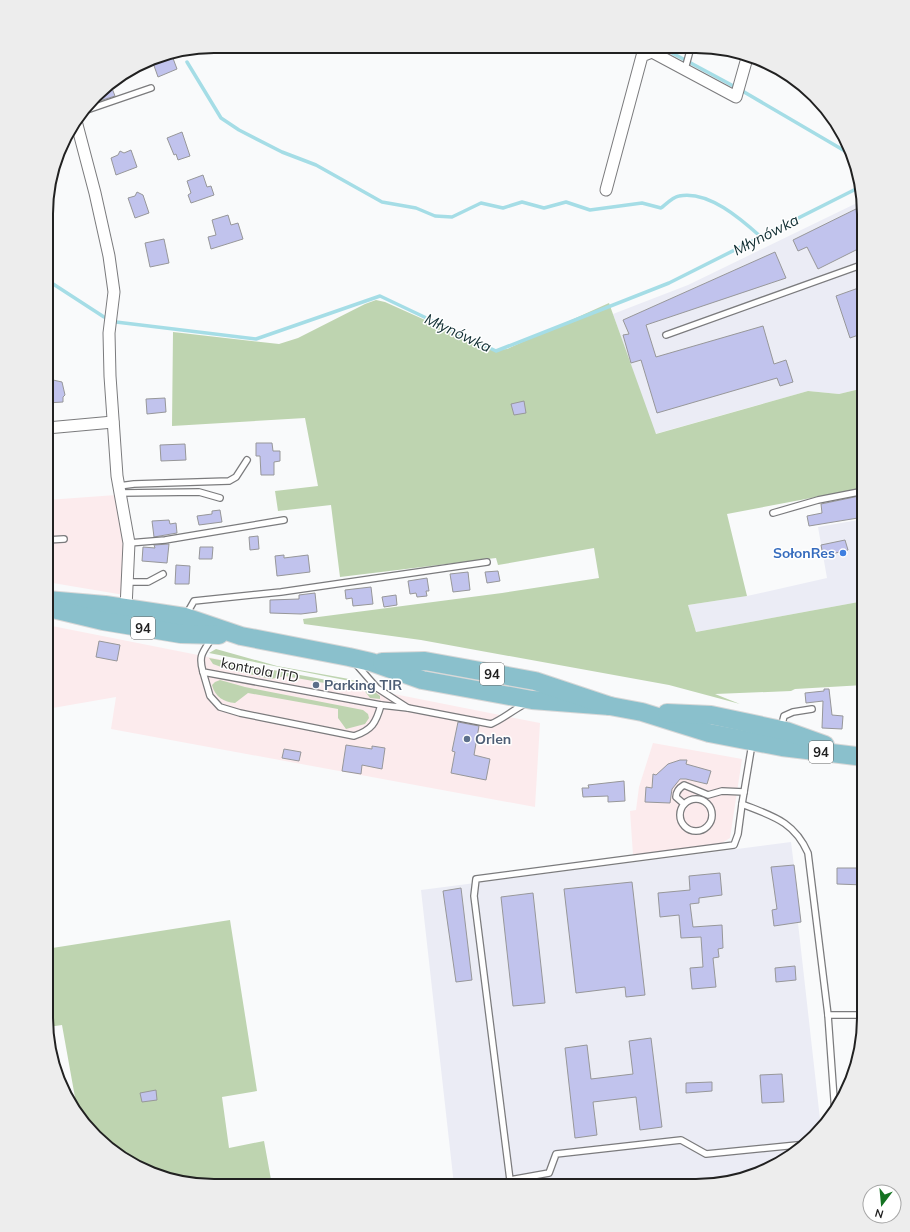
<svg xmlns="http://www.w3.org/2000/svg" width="910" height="1232" font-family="Mulish,sans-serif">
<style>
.commercial{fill:#fcebed}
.built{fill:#ebecf5}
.green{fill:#bed4b0}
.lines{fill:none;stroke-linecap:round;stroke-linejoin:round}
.stream{stroke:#a5dde6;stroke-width:3.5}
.building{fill:#c1c3ed;stroke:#979799}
.lane-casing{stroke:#7b7b7d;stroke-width:8}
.street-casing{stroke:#7b7b7d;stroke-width:13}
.primary-casing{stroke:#d7d7d7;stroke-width:20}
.lane{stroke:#fff;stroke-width:5.5}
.street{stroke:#fff;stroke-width:11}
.primary{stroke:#8ac0cc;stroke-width:18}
.shop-dot{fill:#3f7fe0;stroke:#fff;stroke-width:1.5}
.service-dot{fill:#5c6f8a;stroke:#fff;stroke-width:1.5}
.labels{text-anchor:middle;stroke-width:3;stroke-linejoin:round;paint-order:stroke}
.shield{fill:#fff;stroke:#646464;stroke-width:1}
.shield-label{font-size:13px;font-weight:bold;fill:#212121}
.shop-label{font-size:14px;font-weight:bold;fill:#366cbe;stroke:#fff;text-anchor:end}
.street-label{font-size:14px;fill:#212121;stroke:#fff}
.service-label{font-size:14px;font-weight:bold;fill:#4e5e75;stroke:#fff;text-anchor:start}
.water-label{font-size:15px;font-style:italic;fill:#112e32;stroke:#fff}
.rim{fill:none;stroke:#212121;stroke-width:2}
</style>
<rect width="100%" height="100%" fill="#f9fafb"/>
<g class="commercial">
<path d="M116 495 130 596 47 582V500Z"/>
<path d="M47 625 540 723 535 807 111 729 116 697 47 709Z"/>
<path d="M653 743 742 759 730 838 722 843 633 855 630 811 636 810 639 787Z"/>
</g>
<g class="built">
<path d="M861 201 864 214V388L839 394 808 391 655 434 613 314 688 285Z"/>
<path d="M864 519V601L696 632 688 605 747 596 827 578 818 527Z"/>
<path d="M791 842 801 922 798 923 821 1128 807 1144 771 1169 696 1186 454 1185 421 890Z"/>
</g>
<g class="green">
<path d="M376 300 385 302 483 346 496 350 507 349 609 303 656 434 808 391 839 394 864 388V488L727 514 747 596 688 605 696 632 864 601V685L795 689 791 691 715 694 740 704 669 685 421 640 304 624 303 619 502 593 599 578 594 548 498 565 496 558 340 577 331 505 278 511 275 491 318 486 305 418 172 426 173 332 279 344 298 338 365 304Z"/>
<path d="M216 649 277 666 349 679 360 683 209 653Z"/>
<path d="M209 658 370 688 380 696V699L370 698 364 690 285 676 271 679 224 668 213 664Z"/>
<path d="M220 680 245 687 363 710 368 714 369 718 365 724 346 729 338 718V709L248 693 235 703C224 702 215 697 212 685L215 682Z"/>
<path d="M230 920 257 1091 222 1097 229 1148 264 1141 272 1185H192L120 1158 88 1129 78 1114 62 1025 48 1027 46 1017V949Z"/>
</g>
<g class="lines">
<g class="stream">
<path d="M661 47 739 89 850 154"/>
<path d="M187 62 221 118 239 130 282 152 316 165 382 202 416 208 435 216 452 217 481 203 503 208 522 202 544 208 566 202 590 210 642 203 661 208C666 204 673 197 679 196 708 190 741 219 761 237"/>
<path d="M47 280 104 317 116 322 256 339 380 296 496 351 669 283 858 188"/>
</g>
</g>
<g class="building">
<path d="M171 53 177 69 158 77 152 60Z"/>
<path d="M110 83 115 96 90 104 103 87Z"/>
<path d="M182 132 190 156 178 160 176 154 174 155 167 138Z"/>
<path d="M131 150 137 167 116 175 111 158 118 155 120 151 124 153Z"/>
<path d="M203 175 207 187 211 186 214 195 191 203 188 195 191 193 187 181Z"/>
<path d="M137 192 143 195 149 213 135 218 128 198 135 196Z"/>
<path d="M862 206 864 214V246L818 269 807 247 798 251 793 240Z"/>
<path d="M228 215 231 225 238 223 243 239 211 249 208 237 216 235 212 220Z"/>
<path d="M164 239 169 263 150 267 145 243Z"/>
<path d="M775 252 786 278 646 325 656 357 763 326 774 364 786 360 793 382 780 386 777 378 657 413 641 360 631 363 623 335 629 334 623 320Z"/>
<path d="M864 286V333L850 338 836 296Z"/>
<path d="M53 380 62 382 65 395 63 397V402L47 403 48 382Z"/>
<path d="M165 398 166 412 147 414 146 399Z"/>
<path d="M524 401 526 413 514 415 511 404Z"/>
<path d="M256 443H272L273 451H280V461L274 462V475H261L260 456H256Z"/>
<path d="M185 444 186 460 161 461 160 445Z"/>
<path d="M864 495V517L809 526 807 516 822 513 821 504Z"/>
<path d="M220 510 222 522 199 525 197 516 212 514V511Z"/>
<path d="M169 520 170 524 176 523 177 533 154 537 152 521Z"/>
<path d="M258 536 259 549 250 550 249 537Z"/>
<path d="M845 540 848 550 823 556 821 545Z"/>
<path d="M169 544 167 563 142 561 143 547 155 548 154 545Z"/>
<path d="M200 547H213L212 559H199Z"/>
<path d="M284 555V558L308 555 310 572 277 576 275 556Z"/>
<path d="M176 565 190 566 189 584H175Z"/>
<path d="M498 571 500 581 487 583 485 572Z"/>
<path d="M468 572 470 590 453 592 450 574Z"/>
<path d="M427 578 429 591H426L427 596 417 597 416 593 410 594 408 581Z"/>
<path d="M371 587 373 604 353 606 352 598 346 599 345 590Z"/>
<path d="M315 593 317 612 301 614 270 613V600L299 599V595Z"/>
<path d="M396 595 397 605 384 607 382 597Z"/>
<path d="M99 641 120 645 117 661 96 657Z"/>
<path d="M824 689H829L832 715 843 716 842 729 822 728 823 701 806 703 805 693 824 691Z"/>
<path d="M458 722 479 726 474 755 490 759 486 780 451 773 455 752 452 751Z"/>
<path d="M346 745 372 749V746L385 748 382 769 362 765 361 774 342 771Z"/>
<path d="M284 749 301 752 299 761 282 758Z"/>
<path d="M680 760H687L686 764 711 771 707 784 686 779H680L672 789 670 803 645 802 646 787 652 788 653 774 656 775 668 764Z"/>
<path d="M624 781 625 801 608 802V796L583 797 582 788H589L588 785Z"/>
<path d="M794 865 801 922 774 926 772 910 777 909 771 867Z"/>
<path d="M837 868H864V885L837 884Z"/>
<path d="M720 873 722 895 699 898V903L690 904 693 927 722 925 723 948 718 949 719 957 713 958 716 987 692 989 690 968 703 967 701 937 681 938 679 915 660 917 658 893 690 890 689 876Z"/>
<path d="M632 882 645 995 626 997 625 987 576 993 564 889Z"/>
<path d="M461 888 472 980 456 982 443 891Z"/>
<path d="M533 893 545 1003 513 1006 501 897Z"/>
<path d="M795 966 796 980 776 982 775 968Z"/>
<path d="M651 1038 662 1127 640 1130 636 1097 593 1102 597 1135 575 1138 565 1048 587 1045 591 1079 633 1074 629 1041Z"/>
<path d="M782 1074 784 1102 762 1103 760 1075Z"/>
<path d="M712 1082V1091L686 1093V1083Z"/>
<path d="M156 1090 157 1100 142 1102 140 1093Z"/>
</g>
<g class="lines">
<g class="lane-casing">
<g id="lane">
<path d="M685 69 691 47"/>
<path d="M84 111 151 88"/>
<path d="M666 335 864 264"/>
<path d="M119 486 134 484 229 481 236 477 247 460"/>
<path d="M120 493 199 492 220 498"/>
<path d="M773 513 818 500 864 491"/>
<path d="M47 540 64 539"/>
<path d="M129 543 165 540 284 520"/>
<path d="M127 582H148L163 574"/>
<path d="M186 615 194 601 281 592 487 562"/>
<path d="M212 638C203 652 198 655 203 672L381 705 408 708"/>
<path d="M356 664 377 688 408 708 491 724C503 719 513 710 525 704"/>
<path d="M203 672 210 696 220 707 240 713 354 736C372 730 376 723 381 705"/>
<path d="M781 728 784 716 793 712 812 709"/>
<path d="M752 744 742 804C772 816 794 821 808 853L828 1015 835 1113"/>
<circle cx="696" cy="815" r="16"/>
<path d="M684 804 676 797C676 791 679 788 684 785L708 795 722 791 744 792"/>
<path d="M742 804 738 834 734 845 476 879 474 896 510 1180 549 1173 556 1154 681 1140 706 1154 807 1144"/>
<path d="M828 1015H864"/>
</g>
</g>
<g class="street-casing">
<g id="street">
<path d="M76 121 95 193 109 256 114 292 109 333 110 376 117 476 129 543 126 608"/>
<path d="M606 190 642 56 652 52 736 97 747 58"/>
<path d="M47 428 113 422"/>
</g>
</g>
<g class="primary-casing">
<g id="primary">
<path d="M47 600 105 605 185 617 241 636 349 657 371 662 422 680 504 695 532 700 610 706"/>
<path d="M57 610 103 621 181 634 219 635"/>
<path d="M382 662 425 661 535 681 610 706 642 712 709 733 782 747 864 757"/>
<path d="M667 713 711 715 786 731 825 745"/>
</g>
</g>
<use href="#lane" class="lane"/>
<use href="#street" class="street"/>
<use href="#primary" class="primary"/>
</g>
<circle class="shop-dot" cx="843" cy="553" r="4"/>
<g class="service-dot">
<circle cx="316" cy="685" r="4"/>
<circle cx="467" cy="739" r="4"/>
</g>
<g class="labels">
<g class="shield">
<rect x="131" y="617" width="24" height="22" rx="3"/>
<rect x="480" y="663" width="24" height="22" rx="3"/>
<rect x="809" y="741" width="24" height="22" rx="3"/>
</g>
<g class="shield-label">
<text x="143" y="633">94</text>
<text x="492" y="679">94</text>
<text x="821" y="757">94</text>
</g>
<g class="shop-label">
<text x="835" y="558">SołonRes</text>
</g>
<g class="street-label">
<text transform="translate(260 670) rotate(11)" y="5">kontrola ITD</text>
</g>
<g class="service-label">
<text x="324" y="690">Parking TIR</text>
<text x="475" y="744">Orlen</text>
</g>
<g class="water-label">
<text transform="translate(766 235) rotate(-27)" y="5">Młynówka</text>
<text transform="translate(458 333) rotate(25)" y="5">Młynówka</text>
</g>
</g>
<path d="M0 0H910V1232H0ZM214 53H696A161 161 0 0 1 857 214V1018A161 161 0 0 1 696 1179H214A161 161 0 0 1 53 1018V214A161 161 0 0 1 214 53Z" fill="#ededed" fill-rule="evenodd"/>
<path class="rim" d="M214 53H696A161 161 0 0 1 857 214V1018A161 161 0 0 1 696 1179H214A161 161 0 0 1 53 1018V214A161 161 0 0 1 214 53Z"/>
<g transform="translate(882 1204) rotate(196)"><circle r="19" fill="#ffffff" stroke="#a6a6a6"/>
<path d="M0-3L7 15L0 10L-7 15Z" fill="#147322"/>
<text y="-6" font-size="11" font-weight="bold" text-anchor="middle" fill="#212121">N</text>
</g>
</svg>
